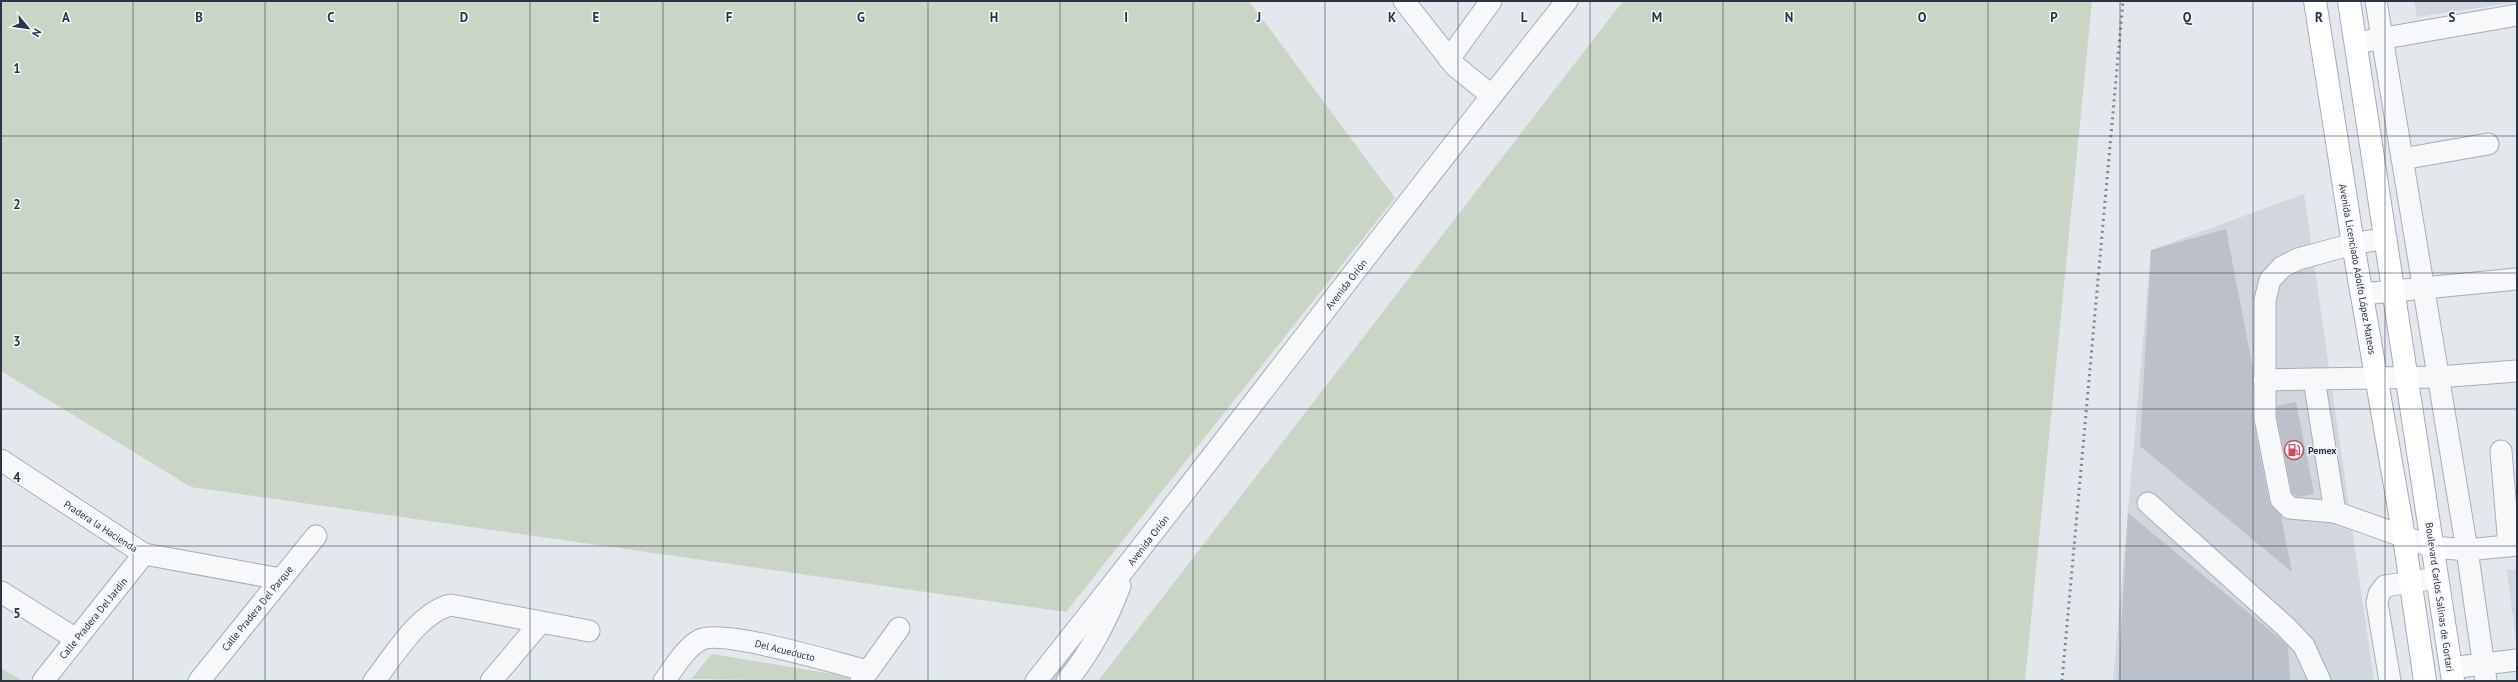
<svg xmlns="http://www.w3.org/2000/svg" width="2518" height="682" font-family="'PT Sans',sans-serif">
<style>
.built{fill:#d2d6de}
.green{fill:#c9d6c5}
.building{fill:#bbc0ca}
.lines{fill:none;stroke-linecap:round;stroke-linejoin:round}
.minor-casing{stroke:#a9aeb7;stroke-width:23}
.major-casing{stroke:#a3abb8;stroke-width:24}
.minor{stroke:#f7f8fa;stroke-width:21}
.major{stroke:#fff;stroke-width:22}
.rail{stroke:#7d8696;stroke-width:3;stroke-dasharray:2 4;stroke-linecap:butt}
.grid{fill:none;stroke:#2b3445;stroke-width:1;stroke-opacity:0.55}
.labels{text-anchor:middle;stroke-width:3;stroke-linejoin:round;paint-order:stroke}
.street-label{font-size:10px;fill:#2b3445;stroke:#f4f6f9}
.poi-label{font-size:10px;font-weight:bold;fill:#2b3445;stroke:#f4f6f9;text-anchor:start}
.grid-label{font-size:13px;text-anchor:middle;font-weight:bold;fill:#2b3445;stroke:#f4f6f9;stroke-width:3;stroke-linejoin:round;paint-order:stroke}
</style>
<rect width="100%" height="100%" fill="#e4e7ec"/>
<g class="built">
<path d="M2414 1H2517V2L2417 17Z"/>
<path d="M2304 194 2374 681H2113L2151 250Z"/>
<path d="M2517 569V650L2507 570Z"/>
</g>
<g class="green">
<path d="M1 1H1249L1395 198 1066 612 191 487 1 371Z"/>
<path d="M1623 1H2092L2025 681H1098Z"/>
<path d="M1082 632 1085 642 1056 681H1042Z"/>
<path d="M712 654 850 677 848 681 691 679Z"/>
<path d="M1 668 23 681H1Z"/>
</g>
<g class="building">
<path d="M2226 229 2253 369V420L2269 501 2281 516 2292 572 2140 446 2151 250Z"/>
<path d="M2296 402 2314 494 2298 497 2292 493 2277 417V406Z"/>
<path d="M2128 513 2284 642 2288 647 2290 681H2118Z"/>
</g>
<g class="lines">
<g class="minor-casing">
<g id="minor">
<path d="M1404 1 1455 66 1491 95"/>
<path d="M2376 1 2467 550 2486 681"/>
<path d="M2356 43 2517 15"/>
<path d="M1449 59 1491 1"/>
<path d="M2402 159 2488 144"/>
<path d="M2362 294 2517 279"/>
<path d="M2517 371 2438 377 2314 379 2335 512 2433 547 2467 550 2517 545"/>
<path d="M2264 380 2314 379"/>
<path d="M2501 451 2509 546"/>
<path d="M1 460 144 554 281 579"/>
<path d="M2148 503 2286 627 2304 646 2320 681"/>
<path d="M2335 512 2290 508 2281 499 2265 418V300L2270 280 2282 267 2298 259 2353 244 2386 238"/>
<path d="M1 592 76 639"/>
<path d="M2451 668 2517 660"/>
<path d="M43 681 144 554"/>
<path d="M199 681 316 536"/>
<path d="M374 681C394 656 419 612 451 605L589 631"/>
<path d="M491 681 540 623"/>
<path d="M664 681C674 668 685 648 700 640 723 628 838 664 868 671"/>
<path d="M861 681 899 628"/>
<path d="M1036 681C1216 456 1387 225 1567 1"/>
<path d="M1067 681C1091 651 1106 622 1120 586"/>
<path d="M2390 681 2377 603 2379 594 2385 586 2437 578"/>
</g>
</g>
<g class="major-casing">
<g id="major">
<path d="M2315 1 2353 244 2404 537 2425 681"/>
<path d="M2349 1 2453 681"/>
</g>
</g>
<use href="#minor" class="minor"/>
<use href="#major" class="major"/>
<path class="rail" d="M2062 681 2123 1"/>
</g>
<path class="grid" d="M133 1V681M265 1V681M398 1V681M530 1V681M663 1V681M795 1V681M928 1V681M1060 1V681M1193 1V681M1325 1V681M1458 1V681M1590 1V681M1723 1V681M1855 1V681M1988 1V681M2120 1V681M2253 1V681M2385 1V681M1 136H2517M1 273H2517M1 409H2517M1 546H2517"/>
<defs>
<g id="fuel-ring" transform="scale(1)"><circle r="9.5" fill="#f4f6f9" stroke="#d1495b" stroke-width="1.5"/><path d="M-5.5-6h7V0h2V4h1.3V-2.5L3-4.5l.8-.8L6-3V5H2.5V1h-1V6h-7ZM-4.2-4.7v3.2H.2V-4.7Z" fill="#d1495b"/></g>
</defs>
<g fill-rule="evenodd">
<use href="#fuel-ring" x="2294" y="450"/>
</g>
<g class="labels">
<g class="street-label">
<text transform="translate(2358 269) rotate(80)" y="4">Avenida Licenciado Adolfo López Mateos</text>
<text transform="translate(1346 284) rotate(-52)" y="4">Avenida Orión</text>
<text transform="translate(101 526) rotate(33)" y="4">Pradera la Hacienda</text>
<text transform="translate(1148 540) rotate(-52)" y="4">Avenida Orión</text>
<text transform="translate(2440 597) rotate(82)" y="4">Boulevard Carlos Salinas de Gortari</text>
<text transform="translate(257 608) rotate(-51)" y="4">Calle Pradera Del Parque</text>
<text transform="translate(93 618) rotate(-51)" y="4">Calle Pradera Del Jardín</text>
<text transform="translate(785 650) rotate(14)" y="4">Del Acueducto</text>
</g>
<g class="poi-label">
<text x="2308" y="454">Pemex</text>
</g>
</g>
<g class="grid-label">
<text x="66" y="22">A</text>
<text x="199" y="22">B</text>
<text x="331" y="22">C</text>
<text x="464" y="22">D</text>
<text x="596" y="22">E</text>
<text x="729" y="22">F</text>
<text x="861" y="22">G</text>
<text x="994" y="22">H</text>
<text x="1126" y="22">I</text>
<text x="1259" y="22">J</text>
<text x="1392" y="22">K</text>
<text x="1524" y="22">L</text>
<text x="1657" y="22">M</text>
<text x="1789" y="22">N</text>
<text x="1922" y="22">O</text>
<text x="2054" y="22">P</text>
<text x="2187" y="22">Q</text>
<text x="2319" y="22">R</text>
<text x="2452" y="22">S</text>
<text x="17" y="73">1</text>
<text x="17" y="209">2</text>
<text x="17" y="346">3</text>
<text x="17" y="482">4</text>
<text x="17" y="618">5</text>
</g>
<rect width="2518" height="682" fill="none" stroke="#2b3445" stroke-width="4"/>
<g transform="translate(28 28) rotate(119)" stroke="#f4f6f9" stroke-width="3" paint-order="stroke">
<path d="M0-3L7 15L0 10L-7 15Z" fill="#2b3445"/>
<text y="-6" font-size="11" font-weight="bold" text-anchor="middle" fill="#2b3445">N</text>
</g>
</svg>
